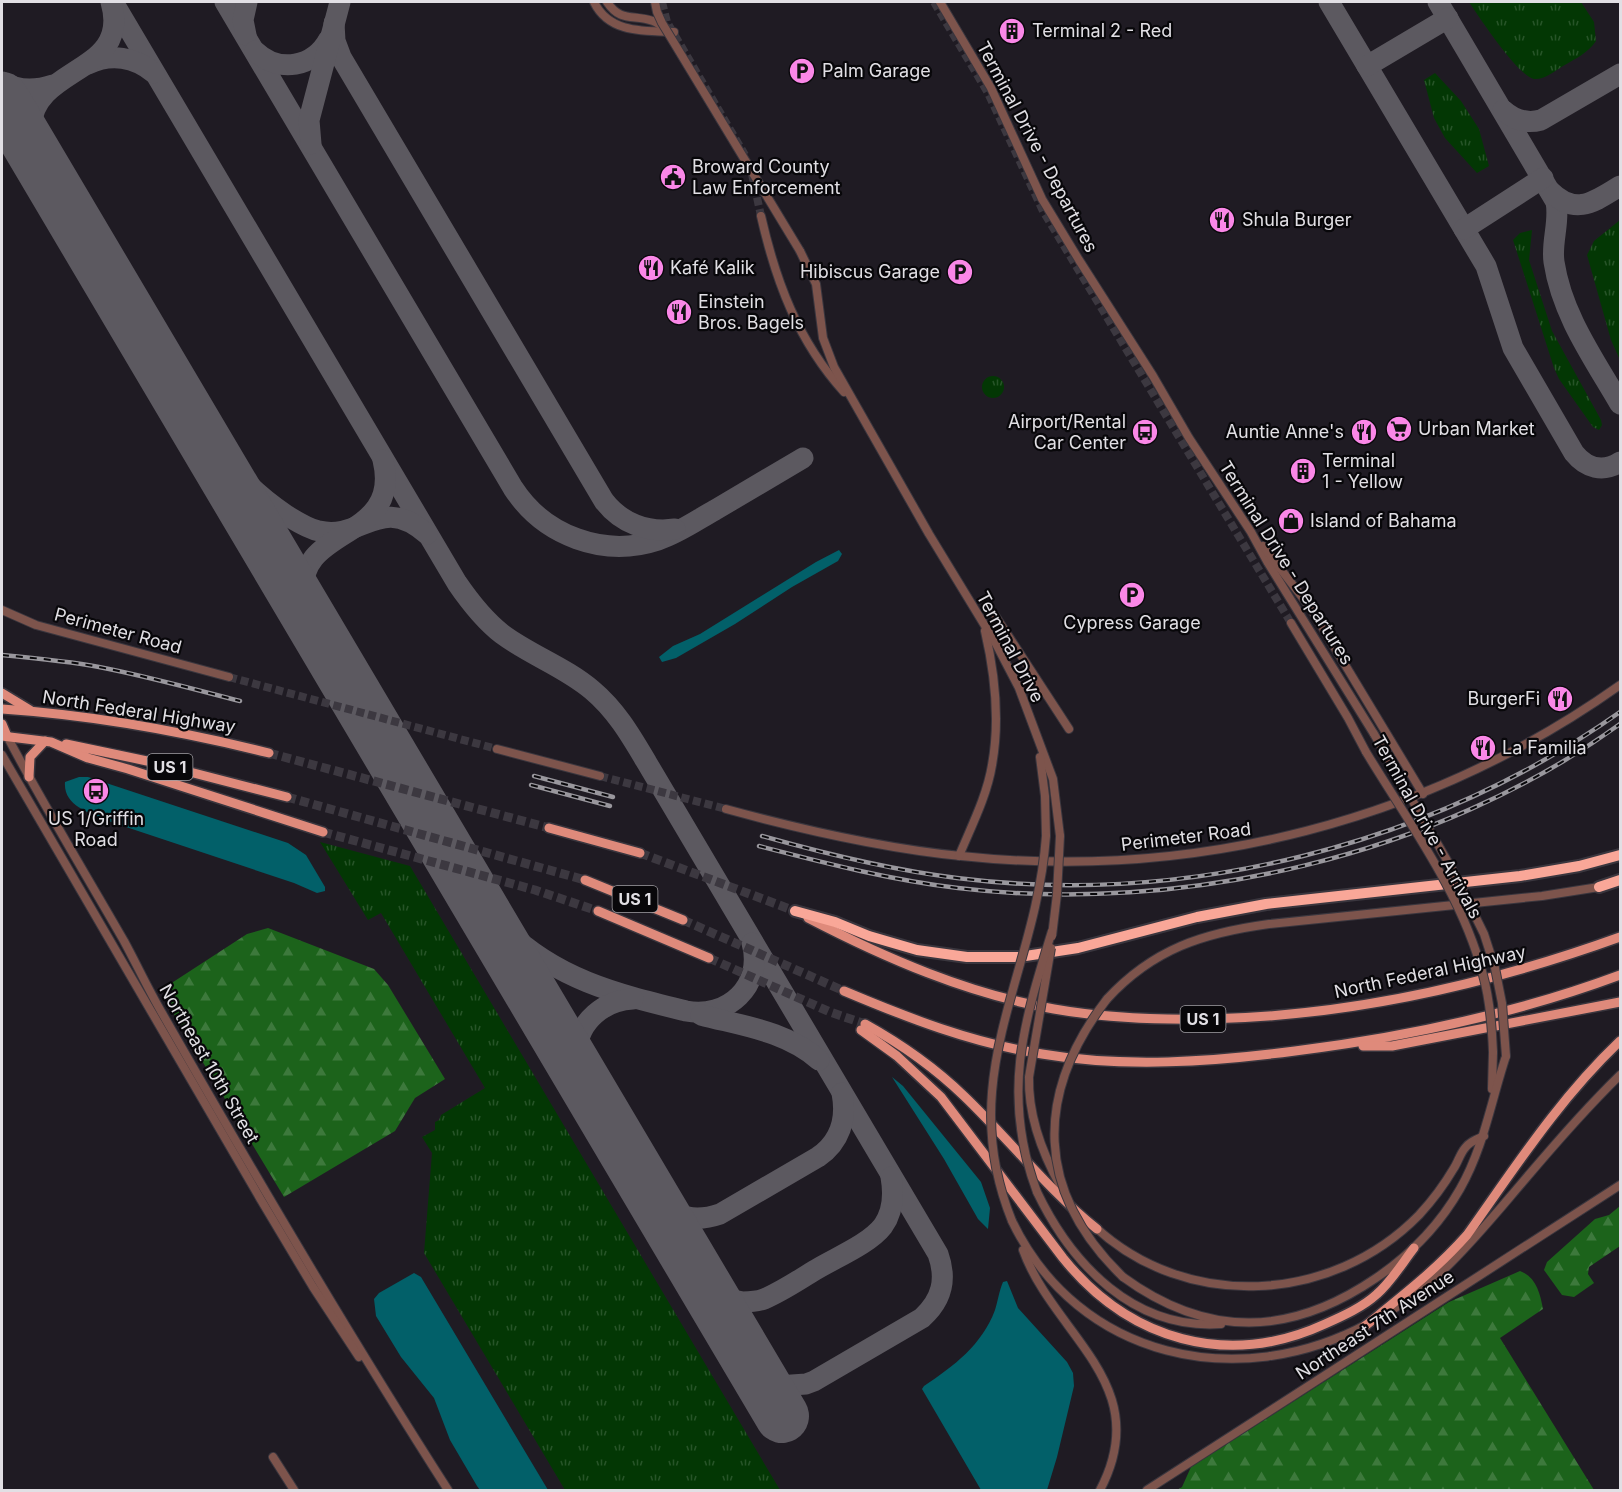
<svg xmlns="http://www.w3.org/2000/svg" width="1622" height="1492" font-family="Inter,sans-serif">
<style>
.grass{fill:url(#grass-tufts)}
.forest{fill:url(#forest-firs)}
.water{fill:#026069}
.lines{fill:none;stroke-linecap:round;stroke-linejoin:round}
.taxiway{stroke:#5c5960;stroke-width:21}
.runway{stroke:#5c5960;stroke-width:54}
.minor-tunnel{stroke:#3c3840;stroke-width:8;stroke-dasharray:8 4;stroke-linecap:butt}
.major-tunnel{stroke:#3c3840;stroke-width:9;stroke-dasharray:9 4.5;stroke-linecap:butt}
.minor-casing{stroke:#3a363e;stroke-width:10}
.major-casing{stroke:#3a363e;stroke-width:12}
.highway-casing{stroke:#3a363e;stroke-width:14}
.minor{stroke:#7d544c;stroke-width:8}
.major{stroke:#df8a7b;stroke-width:9}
.highway{stroke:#f9a798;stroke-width:10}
.rail-casing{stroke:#99979d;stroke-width:4.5}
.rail{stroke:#08070a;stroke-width:2;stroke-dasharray:7;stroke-linecap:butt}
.minor-bridge-casing{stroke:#3a363e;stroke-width:10;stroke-linecap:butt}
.minor-bridge{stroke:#7d544c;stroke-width:8}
.labels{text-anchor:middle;stroke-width:4.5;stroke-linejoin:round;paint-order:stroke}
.shield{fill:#08070a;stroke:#a09ea3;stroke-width:1.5}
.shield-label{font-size:16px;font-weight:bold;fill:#e1dfe4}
.poi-label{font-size:18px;fill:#e1dfe4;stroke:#08070a;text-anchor:start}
.street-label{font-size:18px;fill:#e1dfe4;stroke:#08070a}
</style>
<defs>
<pattern id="grass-tufts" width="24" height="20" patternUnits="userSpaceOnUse" patternTransform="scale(1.5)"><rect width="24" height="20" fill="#033704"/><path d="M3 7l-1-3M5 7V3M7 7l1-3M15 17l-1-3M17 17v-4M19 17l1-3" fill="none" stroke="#275428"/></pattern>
<pattern id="forest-firs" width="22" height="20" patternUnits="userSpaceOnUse" patternTransform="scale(1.5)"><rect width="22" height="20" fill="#1c631b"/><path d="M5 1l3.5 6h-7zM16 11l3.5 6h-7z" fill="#3d793c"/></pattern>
</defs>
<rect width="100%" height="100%" fill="#1f1b23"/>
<g class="grass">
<path d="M1469 2H1581L1594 22 1596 41C1588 53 1575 59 1563 66 1555 71 1544 80 1534 79 1518 76 1479 17 1469 2Z"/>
<path d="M1435 73 1461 101 1479 129 1489 166 1477 173 1445 138 1434 118 1424 80Z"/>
<path d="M1620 220V360L1611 340 1587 255 1594 241Z"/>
<path d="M1532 230 1529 260 1552 331 1601 420 1602 425 1599 430 1593 427 1559 379 1554 368 1513 240 1520 233Z"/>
<circle cx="993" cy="387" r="11"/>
<path d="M320 842 410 866 780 1490H565L424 1253 432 1153 422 1137 435 1130V1122L439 1120 441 1115 485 1088 381 913 368 920Z"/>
</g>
<g class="forest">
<path d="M268 928 374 969 388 985 445 1079 415 1098 395 1131 284 1197 166 1001 167 986 247 934Z"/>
<path d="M1620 1206V1246L1589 1267 1588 1274 1594 1283 1574 1297 1562 1295 1544 1270 1547 1262 1595 1219 1609 1215Z"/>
<path d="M1520 1271C1536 1277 1540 1293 1543 1309L1500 1338 1594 1490H1177L1182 1487 1191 1467 1449 1302Z"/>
</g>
<g class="water">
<path d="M839 550 842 554 838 561 792 587 735 624 676 658 662 662 659 657 673 646 700 634 816 562Z"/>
<path d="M79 777H88L288 843 306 855 325 887V891L317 893 294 883 105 820C88 812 63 805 65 782Z"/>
<path d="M892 1077 903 1086 981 1182 990 1208 988 1229 978 1219 944 1159Z"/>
<path d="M414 1273 421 1277 548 1490H480L477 1486 450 1440 434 1398 401 1357 376 1316 374 1299 379 1293Z"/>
<path d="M1007 1281 1018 1308 1067 1362 1073 1373 1074 1386 1057 1457 1047 1490H981L922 1389 924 1386C954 1366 982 1345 995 1310 998 1301 999 1291 1003 1282Z"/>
</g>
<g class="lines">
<g class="taxiway">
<path d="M113 2 457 583C470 602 484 620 502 634 530 655 565 667 592 690 616 710 631 736 647 763L938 1254C947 1279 942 1300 922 1318L814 1381 806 1384 764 1387"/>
<path d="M225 2 513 488C544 536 604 558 658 540 679 533 697 520 715 510 745 492 774 475 803 458"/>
<path d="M1329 2 1486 266 1513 348 1574 453C1586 468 1603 473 1620 462"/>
<path d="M1438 2 1556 202C1560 222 1551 242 1554 262 1562 315 1594 359 1620 404"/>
<path d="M334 23 335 41 341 57 604 501C621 523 647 533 675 529"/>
<path d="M246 35 243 20 247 2"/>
<path d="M255 51C279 74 314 67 329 39"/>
<path d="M88 64C111 53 135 57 154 73"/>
<path d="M1367 66 1448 18"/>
<path d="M2 82C18 91 35 91 53 85"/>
<path d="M1503 110C1514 120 1526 124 1541 120L1620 74"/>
<path d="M311 144 309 120 340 2"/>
<path d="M39 162C35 150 30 138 31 126 35 65 132 74 111 2"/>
<path d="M1550 191C1576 217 1595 201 1620 186"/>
<path d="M1464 229 1543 178"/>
<path d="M188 413C217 452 245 488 286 515 296 521 308 529 319 531 362 541 380 493 427 534"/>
<path d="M317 632C312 621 306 610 304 597 294 524 403 543 383 460"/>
<path d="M461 875C475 893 488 912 505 929 557 980 617 994 686 1011 727 1019 764 986 752 943"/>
<path d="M701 1015C743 1026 786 1031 819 1060"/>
<path d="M587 1087C583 1076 577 1063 577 1051 578 1021 605 1000 633 999"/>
<path d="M644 1184C665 1211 685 1226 720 1214L818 1157C840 1142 847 1119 842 1093"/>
<path d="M694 1268C707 1284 720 1299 742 1302 749 1302 757 1302 764 1299 783 1291 800 1279 817 1269 837 1257 869 1244 883 1226 893 1212 894 1194 891 1177"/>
</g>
<path class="runway" d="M2 99 782 1416"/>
<g class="minor-tunnel">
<path d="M662 2 667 22 745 155"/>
<path d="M934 2 988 93 1043 211 1291 623"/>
<path d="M752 174 761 216"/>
<path d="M229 677 497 749"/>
<path d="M600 776 726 809"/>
</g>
<g class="major-tunnel">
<path d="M269 753 549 828"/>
<path d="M287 797 585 880"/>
<path d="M323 832 535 890 598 911"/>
<path d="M640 853 795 911"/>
<path d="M683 920 844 991"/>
<path d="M709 958 830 1012 865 1024"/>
</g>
<g class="minor-casing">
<g id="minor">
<path d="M594 2C609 33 643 31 674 32"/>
<path d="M607 2C621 23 633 14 653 21 657 23 662 26 666 28"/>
<path d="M940 2 991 88 1042 199 1079 260 1153 376 1189 438 1251 532 1268 563 1374 734"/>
<path d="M761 216C776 282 798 341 844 392"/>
<path d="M800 251 816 284 823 338 834 367 929 534 996 644 1019 688 1053 779 1060 836"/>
<path d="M1263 546 1312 610 1423 794"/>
<path d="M2 610 36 625 229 677"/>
<path d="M996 617 1069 729"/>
<path d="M1291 623 1348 718 1366 752"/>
<path d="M7 736C44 806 85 873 124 941 137 965 148 989 162 1013 254 1174 348 1334 448 1490"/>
<path d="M497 749 600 776"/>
<path d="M2 755 261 1200 313 1287 359 1357"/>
<path d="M1040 757 1045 796 1046 836"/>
<path d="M726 809C803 830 881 848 961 856 1195 881 1428 821 1620 685"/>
<path d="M959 856C971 827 987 796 992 765 1000 721 995 674 985 631"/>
<path d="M1107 999C1153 949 1203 933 1269 924L1542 896 1599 887"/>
<path d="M1029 1077C1028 1117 1042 1153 1061 1187"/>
<path d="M1492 1089 1493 1052"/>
<path d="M1037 1192C1072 1265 1134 1330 1221 1324"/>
<path d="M1012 1221C1078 1359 1239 1394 1369 1323"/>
<path d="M1094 1226C1186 1312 1332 1304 1419 1215 1432 1201 1444 1185 1454 1168 1458 1162 1460 1154 1465 1148 1469 1142 1477 1139 1484 1136"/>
<path d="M1023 1250C1054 1336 1156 1384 1100 1490"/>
<path d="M1123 1277C1208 1339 1291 1336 1376 1278 1410 1255 1440 1224 1460 1189 1484 1147 1491 1101 1506 1056"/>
<path d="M1382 1316C1438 1285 1480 1232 1521 1184 1553 1146 1585 1109 1620 1075"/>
<path d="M273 1457 294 1490"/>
<path d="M1147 1490 1620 1185"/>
</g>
</g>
<g class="major-casing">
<g id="major">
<path d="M2 693 30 710"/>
<path d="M2 709C92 715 181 731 269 753"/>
<path d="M2 724 7 736"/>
<path d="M2 736 51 742 88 758 128 769 323 832"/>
<path d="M66 744 147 761 287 797"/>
<path d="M29 777 30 757 45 741"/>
<path d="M549 828 640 853"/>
<path d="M585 880 683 920"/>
<path d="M598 911 709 958"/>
<path d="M808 918C885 958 968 994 1054 1009 1105 1018 1157 1020 1208 1019 1350 1016 1487 985 1620 937"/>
<path d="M844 991C908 1018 972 1043 1042 1054 1125 1068 1211 1062 1295 1051 1406 1037 1515 1014 1620 975"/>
<path d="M865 1024C901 1044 934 1067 964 1096 1009 1139 1048 1190 1097 1229"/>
<path d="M861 1030 897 1056 941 1097 1063 1258C1129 1340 1227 1369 1325 1324 1343 1316 1363 1307 1377 1294 1391 1282 1403 1262 1414 1248"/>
<path d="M1363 1046H1392L1620 1002"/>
<path d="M1365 1326C1401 1297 1436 1270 1467 1235 1516 1166 1559 1099 1620 1041"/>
</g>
</g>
<g class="highway-casing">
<g id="highway">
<path d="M1599 887 1620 880"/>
<path d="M795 911 835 922 869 936 917 950 967 957H1019L1078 948 1197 917 1266 904 1520 876 1579 866 1620 855"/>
</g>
</g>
<use href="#minor" class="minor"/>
<use href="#major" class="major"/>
<use href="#highway" class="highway"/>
<g class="rail-casing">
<g id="rail">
<path d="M2 655C34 658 67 661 99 667 146 676 193 689 240 701"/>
<path d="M534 776 613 797"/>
<path d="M531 785 610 806"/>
<path d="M762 836C826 854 890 870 957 878 1187 907 1431 845 1620 712"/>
<path d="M759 846C825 863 890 880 958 888 1181 915 1437 856 1620 724"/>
</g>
</g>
<use href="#rail" class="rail"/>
<g class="minor-bridge-casing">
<g id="minor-bridge">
<path d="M655 2 657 12 662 23 800 251"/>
<path d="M1374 734 1452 869 1484 934 1495 968 1502 1003 1506 1056"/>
<path d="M1366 752C1409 823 1462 894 1483 975 1490 1000 1492 1026 1493 1052"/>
<path d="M1052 936 1057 894 1060 836"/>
<path d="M1107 999C1034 1094 1035 1192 1123 1277"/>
<path d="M1029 1077 1051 948"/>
<path d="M1037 1192C1001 1096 1023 1025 1052 931"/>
<path d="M1012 1221C953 1076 1036 976 1046 836"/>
</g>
</g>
<use href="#minor-bridge" class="minor-bridge"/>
</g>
<defs>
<g id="building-disc" transform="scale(1.35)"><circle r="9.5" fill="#fa87e7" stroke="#08070a"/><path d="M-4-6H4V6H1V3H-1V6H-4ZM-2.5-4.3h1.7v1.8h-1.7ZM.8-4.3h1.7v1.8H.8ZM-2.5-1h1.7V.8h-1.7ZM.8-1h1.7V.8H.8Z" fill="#111"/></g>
<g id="parking-disc" transform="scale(1.35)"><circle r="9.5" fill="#fa87e7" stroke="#08070a"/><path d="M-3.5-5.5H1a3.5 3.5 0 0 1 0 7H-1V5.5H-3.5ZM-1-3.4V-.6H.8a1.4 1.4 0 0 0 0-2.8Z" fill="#111"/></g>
<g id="civic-disc" transform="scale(1.35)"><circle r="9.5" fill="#fa87e7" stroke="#08070a"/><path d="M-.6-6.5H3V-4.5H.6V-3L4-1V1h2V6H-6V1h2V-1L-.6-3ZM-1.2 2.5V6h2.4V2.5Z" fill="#111"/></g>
<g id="restaurant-disc" transform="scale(1.35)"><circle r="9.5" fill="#fa87e7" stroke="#08070a"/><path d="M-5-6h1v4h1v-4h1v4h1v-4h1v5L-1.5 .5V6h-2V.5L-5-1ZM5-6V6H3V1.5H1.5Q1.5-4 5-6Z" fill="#111"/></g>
<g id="supermarket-disc" transform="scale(1.35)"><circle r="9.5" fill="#fa87e7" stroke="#08070a"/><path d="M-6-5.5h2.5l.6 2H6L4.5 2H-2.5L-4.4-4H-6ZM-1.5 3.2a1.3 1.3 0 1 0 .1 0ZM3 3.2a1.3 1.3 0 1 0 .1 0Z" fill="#111"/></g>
<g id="bus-disc" transform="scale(1.35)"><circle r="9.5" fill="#fa87e7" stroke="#08070a"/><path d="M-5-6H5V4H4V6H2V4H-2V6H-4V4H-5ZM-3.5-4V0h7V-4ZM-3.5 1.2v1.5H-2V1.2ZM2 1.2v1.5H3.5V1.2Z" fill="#111"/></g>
<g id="shop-disc" transform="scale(1.35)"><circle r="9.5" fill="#fa87e7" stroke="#08070a"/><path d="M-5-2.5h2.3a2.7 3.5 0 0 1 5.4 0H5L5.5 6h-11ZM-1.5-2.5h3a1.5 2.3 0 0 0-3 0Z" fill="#111"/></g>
</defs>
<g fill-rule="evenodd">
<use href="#building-disc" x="1012" y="31"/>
<use href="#parking-disc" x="802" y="71"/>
<use href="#civic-disc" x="673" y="177"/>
<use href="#restaurant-disc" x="1222" y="220"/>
<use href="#restaurant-disc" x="651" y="268"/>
<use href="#parking-disc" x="960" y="272"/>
<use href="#restaurant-disc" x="679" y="312"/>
<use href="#supermarket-disc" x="1399" y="429"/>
<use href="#bus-disc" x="1145" y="432"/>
<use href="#restaurant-disc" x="1364" y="432"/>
<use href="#building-disc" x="1303" y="471"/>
<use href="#shop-disc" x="1291" y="521"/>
<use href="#parking-disc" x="1132" y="595"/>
<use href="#restaurant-disc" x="1560" y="699"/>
<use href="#restaurant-disc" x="1483" y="748"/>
<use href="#bus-disc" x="96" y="791"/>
</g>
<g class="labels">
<g class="shield">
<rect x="147.5" y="754" width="45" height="26" rx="4.5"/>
<rect x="612.5" y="886" width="45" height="26" rx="4.5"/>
<rect x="1180.5" y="1006" width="45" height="26" rx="4.5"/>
</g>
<g class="shield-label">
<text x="170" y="773">US 1</text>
<text x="635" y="905">US 1</text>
<text x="1203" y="1025">US 1</text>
</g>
<g class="poi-label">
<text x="1032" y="37">Terminal 2 - Red</text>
<text x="822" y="77">Palm Garage</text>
<text x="692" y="173">Broward County<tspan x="692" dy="21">Law Enforcement</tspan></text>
<text x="1242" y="226">Shula Burger</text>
<text x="670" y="274">Kafé Kalik</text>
<text x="940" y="278" text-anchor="end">Hibiscus Garage</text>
<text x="698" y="308">Einstein<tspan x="698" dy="21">Bros. Bagels</tspan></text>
<text x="1126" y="428" text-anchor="end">Airport/Rental<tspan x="1126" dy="21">Car Center</tspan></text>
<text x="1418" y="435">Urban Market</text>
<text x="1344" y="438" text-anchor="end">Auntie Anne's</text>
<text x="1322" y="467">Terminal<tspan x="1322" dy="21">1 - Yellow</tspan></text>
<text x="1310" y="527">Island of Bahama</text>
<text x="1132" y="629" text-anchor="middle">Cypress Garage</text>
<text x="1540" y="705" text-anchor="end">BurgerFi</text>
<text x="1502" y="754">La Familia</text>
<text x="96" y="825" text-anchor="middle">US 1/Griffin<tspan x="96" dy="21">Road</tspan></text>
</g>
<g class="street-label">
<text transform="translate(1037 147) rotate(62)" y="6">Terminal Drive - Departures</text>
<text transform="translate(1286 563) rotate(58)" y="6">Terminal Drive - Departures</text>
<text transform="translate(118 631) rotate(15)" y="6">Perimeter Road</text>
<text transform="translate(1010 647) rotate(62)" y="6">Terminal Drive</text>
<text transform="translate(139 712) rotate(9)" y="6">North Federal Highway</text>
<text transform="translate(1427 827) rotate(61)" y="6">Terminal Drive - Arrivals</text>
<text transform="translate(1186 837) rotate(-7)" y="6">Perimeter Road</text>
<text transform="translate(1430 972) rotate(-12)" y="6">North Federal Highway</text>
<text transform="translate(209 1064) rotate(60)" y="6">Northeast 10th Street</text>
<text transform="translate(1375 1325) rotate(-33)" y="6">Northeast 7th Avenue</text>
</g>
</g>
<rect width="1622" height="1492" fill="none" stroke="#e1dfe4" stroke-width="6"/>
</svg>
